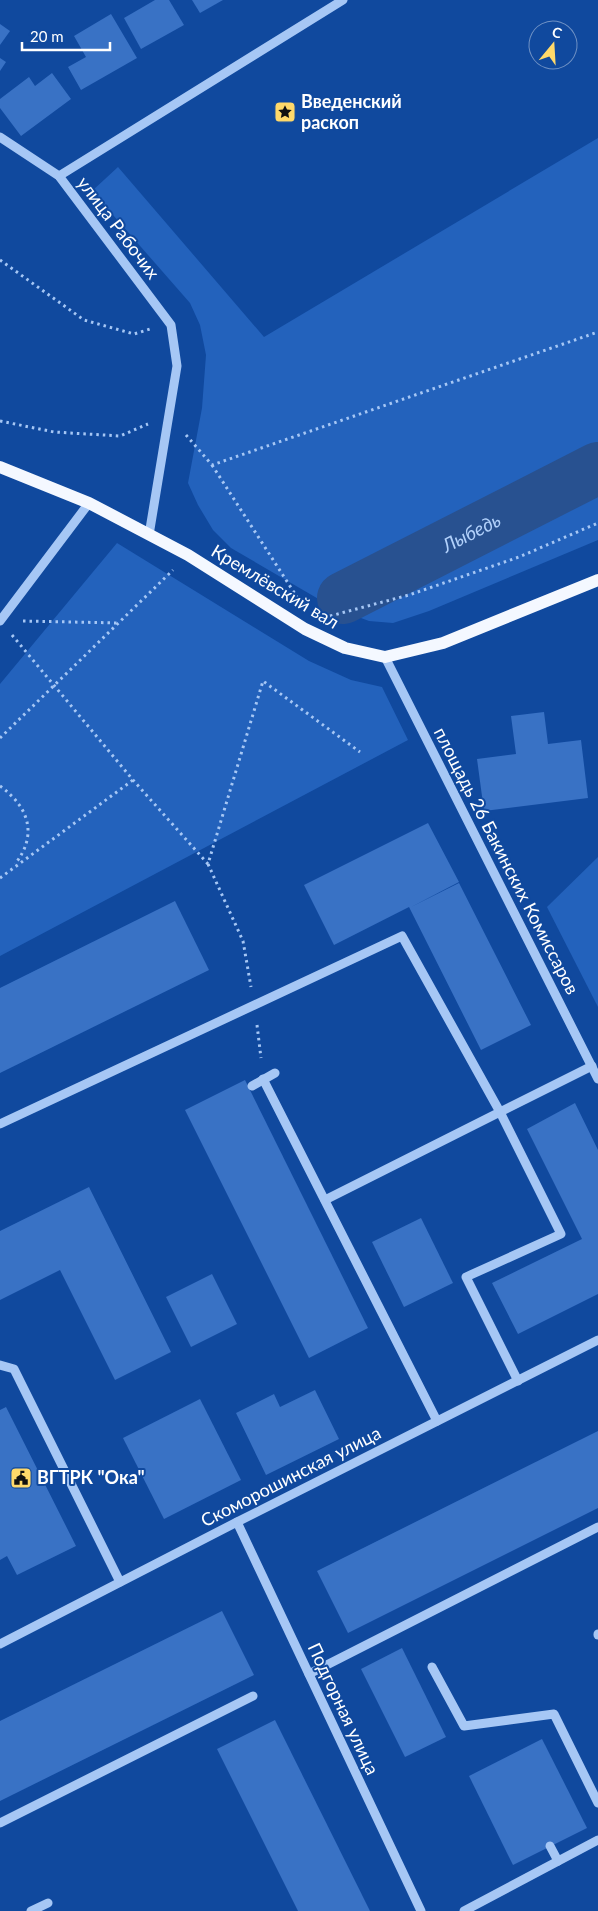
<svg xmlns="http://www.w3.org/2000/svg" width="598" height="1911" font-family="Lato,sans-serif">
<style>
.green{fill:#2362bc}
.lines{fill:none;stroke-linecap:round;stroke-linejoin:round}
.river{stroke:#285190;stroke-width:52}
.building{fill:#3972c5}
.path{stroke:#a6c7f5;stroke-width:3;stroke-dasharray:2.5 4;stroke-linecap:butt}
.minor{stroke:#a6c7f5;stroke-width:9}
.major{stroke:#f4f8ff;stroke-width:12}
.labels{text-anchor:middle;stroke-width:4;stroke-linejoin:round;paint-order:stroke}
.poi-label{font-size:18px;font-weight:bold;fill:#fff;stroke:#10499e;text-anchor:start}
.street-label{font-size:18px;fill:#fff;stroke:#10499e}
.water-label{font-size:19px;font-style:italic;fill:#b2d1fb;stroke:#10499e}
</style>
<rect width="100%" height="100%" fill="#10499e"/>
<g class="green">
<path d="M598 138V540L429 611 393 623 369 621 334 608 231 548 213 530 198 505 188 483 202 408 206 355 200 325 190 303 92 191 118 167 264 337Z"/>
<path d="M117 543 309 661 351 680 382 687 408 740 0 956V684Z"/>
<path d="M598 857V1007L547 907Z"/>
</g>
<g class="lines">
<path class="river" id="s1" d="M343 598 598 468"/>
</g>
<g class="building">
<path d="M155 0H169L184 25 141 49 124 18Z"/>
<path d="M192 0H223L200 13Z"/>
<path d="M111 14 137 58 81 90 68 67 86 57 74 36Z"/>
<path d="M0 24 10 31 0 45Z"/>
<path d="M0 58 6 62 0 71Z"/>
<path d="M52 73 71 99 21 136 0 108V99L29 77 35 86Z"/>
<path d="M544 712 548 744 581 740 588 798 484 811 477 759 516 754 511 716Z"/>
<path d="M428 823 459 882 411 907 459 883 531 1025 481 1050 409 907 334 945 304 885Z"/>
<path d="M175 901 209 970 0 1073V988Z"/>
<path d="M245 1080 368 1328 309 1358 185 1110Z"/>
<path d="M575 1103 598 1150V1294L518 1334 492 1283 582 1239 527 1129Z"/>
<path d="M89 1187 171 1352 115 1380 60 1270 0 1300V1231Z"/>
<path d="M421 1218 453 1283 404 1307 372 1242Z"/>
<path d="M212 1274 237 1324 191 1347 166 1297Z"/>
<path d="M315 1390 339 1439 266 1475 236 1413 274 1394 280 1407Z"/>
<path d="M200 1399 241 1480 164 1519 123 1438Z"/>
<path d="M6 1407 76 1546 17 1575 7 1556 0 1560V1410Z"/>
<path d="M598 1431V1508L348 1633 317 1571Z"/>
<path d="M222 1611 254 1675 0 1801V1721Z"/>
<path d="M402 1648 446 1737 405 1757 361 1669Z"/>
<path d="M275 1720 370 1911H298L217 1749Z"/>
<path d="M542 1739 587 1828 513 1865 469 1776Z"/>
</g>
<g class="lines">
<g class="path">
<path d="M0 260 84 320 134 334 150 329"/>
<path d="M0 421 54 432 120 436 148 424"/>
<path d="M186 435 212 465 598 332"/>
<path d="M212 465 297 597"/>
<path d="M330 616 409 595 519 557 598 523"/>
<path d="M23 621 119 623"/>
<path d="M12 635 133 780 208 864 263 681 360 752"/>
<path d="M0 738 173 570"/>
<path d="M0 786C29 807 38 835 15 864"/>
<path d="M208 864 243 941 251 987"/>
<path d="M0 878 133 780"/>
<path d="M257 1025 261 1058"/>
</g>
<g class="minor">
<path d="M0 137 59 176 171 325 177 366 149 535"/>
<path d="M59 176 343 0"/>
<path d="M0 621 89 503"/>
<path d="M385 657 598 1079"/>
<path d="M263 1079 437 1421"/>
<path d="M252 1086 275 1073"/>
<path d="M0 1124 402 936 500 1112 325 1200"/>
<path d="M0 1365 14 1369 120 1582"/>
<path d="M518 1381 466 1277 561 1234 500 1112 592 1066"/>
<path d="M237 1522 421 1911"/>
<path d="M598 1634V1635"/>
<path d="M0 1644 237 1522 598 1340"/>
<path d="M432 1667 464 1726 554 1714 598 1803"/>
<path d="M309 1674 598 1527"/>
<path d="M0 1823 253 1696"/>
<path d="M550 1846 558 1861"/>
<path d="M31 1911 48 1903"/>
<path d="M464 1911 598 1840"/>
</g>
<path class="major" d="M0 467 89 503 188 555 305 629 345 648 385 657 443 643 598 580"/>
</g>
<defs>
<g id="sight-square" transform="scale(1.125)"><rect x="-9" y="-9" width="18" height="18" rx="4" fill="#ffd96a" stroke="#10499e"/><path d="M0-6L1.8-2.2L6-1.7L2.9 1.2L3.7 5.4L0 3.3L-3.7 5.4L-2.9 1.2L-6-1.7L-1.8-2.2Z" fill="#111"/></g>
<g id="civic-square" transform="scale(1.125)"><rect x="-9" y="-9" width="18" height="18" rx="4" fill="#ffd96a" stroke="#10499e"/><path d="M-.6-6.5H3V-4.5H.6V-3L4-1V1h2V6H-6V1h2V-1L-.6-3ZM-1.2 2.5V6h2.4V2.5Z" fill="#111"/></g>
</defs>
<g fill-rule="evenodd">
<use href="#sight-square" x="285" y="112"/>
<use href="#civic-square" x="21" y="1478"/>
</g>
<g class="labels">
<g class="poi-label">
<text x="301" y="108">Введенский<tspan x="301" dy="21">раскоп</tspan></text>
<text x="37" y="1484">ВГТРК "Ока"</text>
</g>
<g class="street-label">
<text transform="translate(118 228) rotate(53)" y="6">улица Рабочих</text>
<text transform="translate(275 587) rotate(31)" y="6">Кремлёвский вал</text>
<text transform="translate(506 861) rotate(63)" y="6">площадь 26 Бакинских Комиссаров</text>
<text transform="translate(291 1477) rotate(-27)" y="6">Скоморошинская улица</text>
<text transform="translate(343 1709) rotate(65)" y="6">Подгорная улица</text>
</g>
<g class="water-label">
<text dy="7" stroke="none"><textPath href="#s1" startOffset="144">Лыбедь</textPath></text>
</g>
</g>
<g transform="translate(553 45) rotate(18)"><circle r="24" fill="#10499e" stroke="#7092c5"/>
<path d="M0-4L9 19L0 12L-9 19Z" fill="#ffd96a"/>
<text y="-8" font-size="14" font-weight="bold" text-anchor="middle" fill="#ffffff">С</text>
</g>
<path d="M22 42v8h88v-8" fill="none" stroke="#ffffff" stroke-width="2.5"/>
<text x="30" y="42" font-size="15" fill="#ffffff" stroke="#10499e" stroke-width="4" paint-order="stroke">20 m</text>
</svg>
